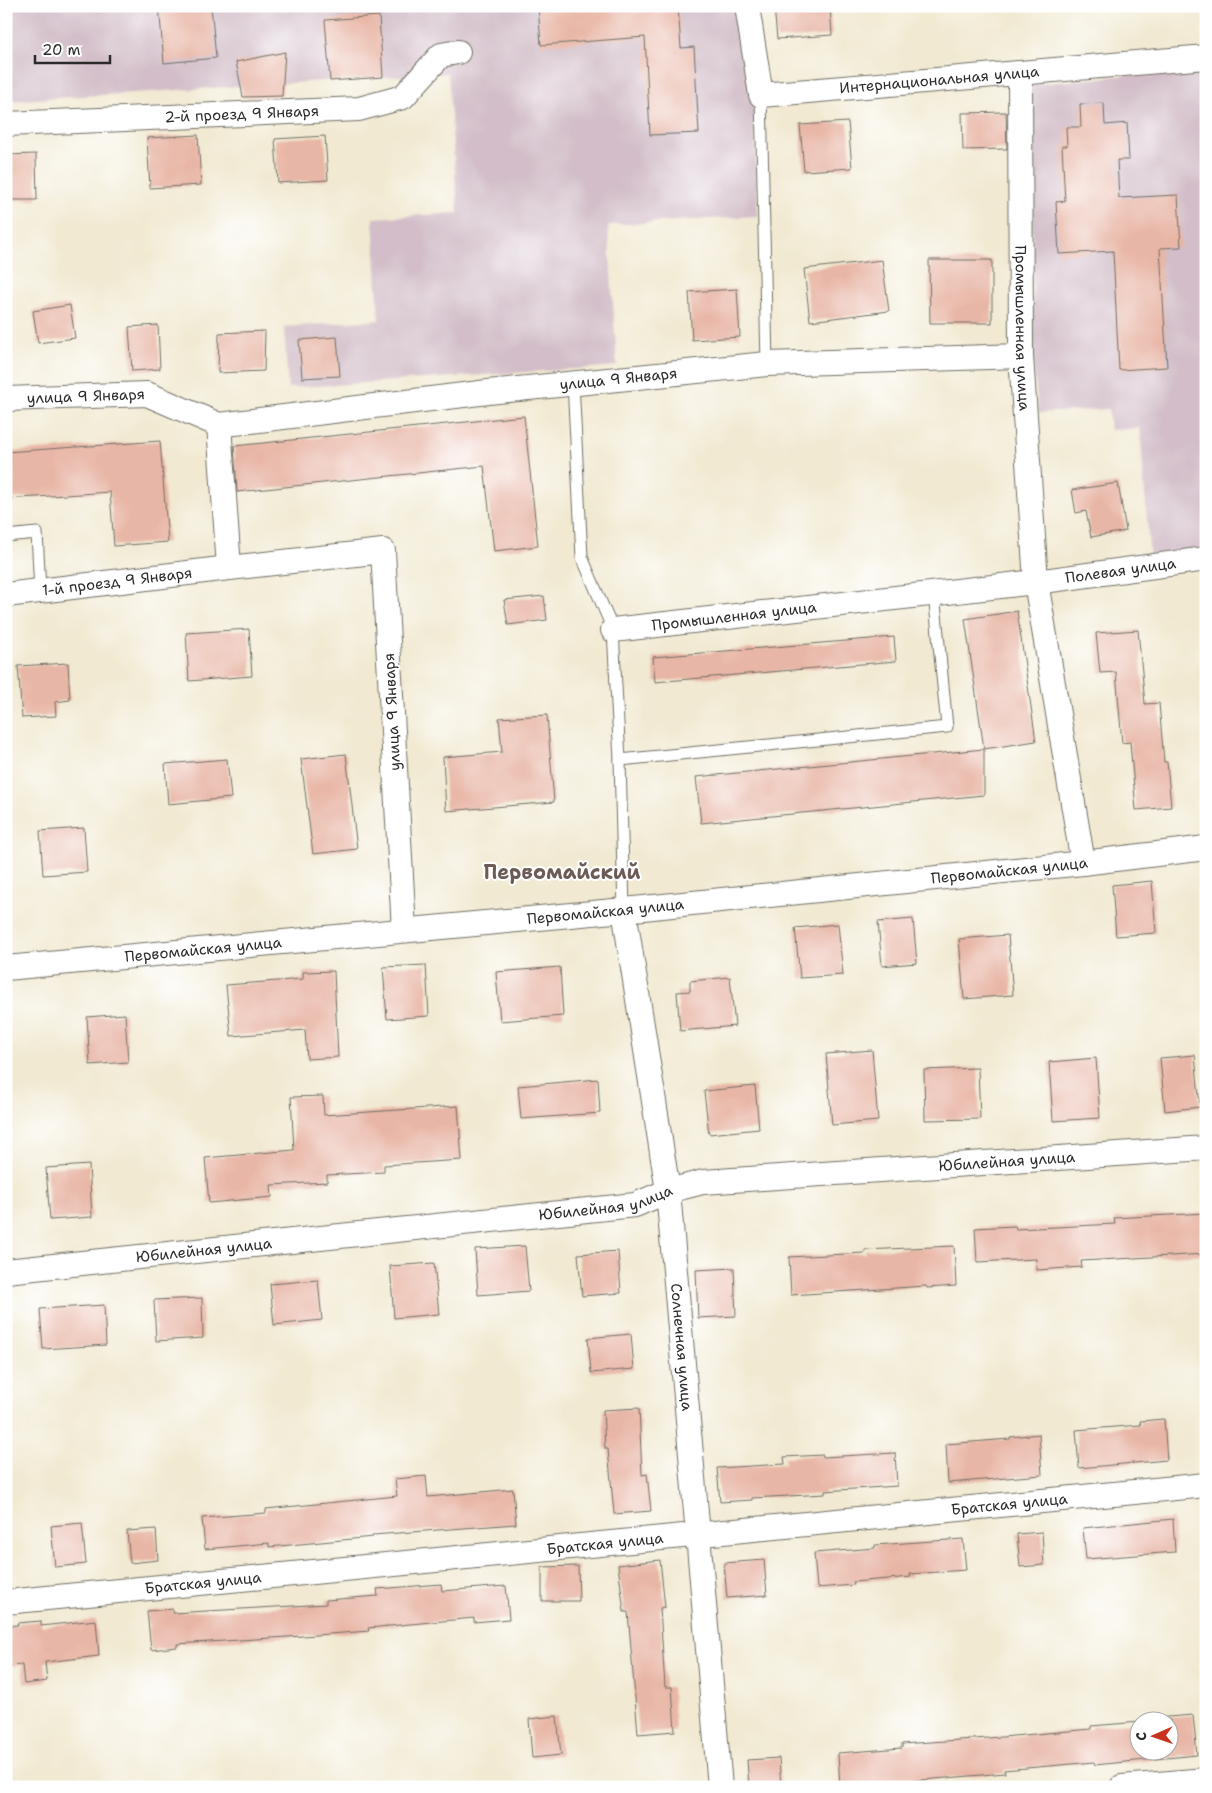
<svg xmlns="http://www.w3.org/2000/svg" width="1212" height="1793" font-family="'Shantell Sans',sans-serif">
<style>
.industrial{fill:#d2bdc8}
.building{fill:#e8b6a6}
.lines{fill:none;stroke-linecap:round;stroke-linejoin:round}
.service-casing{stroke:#706e65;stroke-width:13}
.minor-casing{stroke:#706e65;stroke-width:26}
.service{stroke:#fff;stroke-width:11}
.minor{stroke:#fff;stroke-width:24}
.labels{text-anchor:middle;stroke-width:4;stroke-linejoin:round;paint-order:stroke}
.street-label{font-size:15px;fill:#2b2b2b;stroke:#fff}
.district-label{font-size:20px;font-weight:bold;fill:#6d5c56;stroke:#fff}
</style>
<rect width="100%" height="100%" fill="#fff"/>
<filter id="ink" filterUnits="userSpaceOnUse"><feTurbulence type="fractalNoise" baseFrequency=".02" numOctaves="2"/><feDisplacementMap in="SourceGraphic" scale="10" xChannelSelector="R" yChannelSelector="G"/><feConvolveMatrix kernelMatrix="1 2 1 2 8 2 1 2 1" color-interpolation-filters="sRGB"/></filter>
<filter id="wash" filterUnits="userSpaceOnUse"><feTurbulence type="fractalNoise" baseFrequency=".0096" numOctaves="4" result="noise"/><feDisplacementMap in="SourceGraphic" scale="20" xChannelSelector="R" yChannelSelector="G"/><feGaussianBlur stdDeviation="1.12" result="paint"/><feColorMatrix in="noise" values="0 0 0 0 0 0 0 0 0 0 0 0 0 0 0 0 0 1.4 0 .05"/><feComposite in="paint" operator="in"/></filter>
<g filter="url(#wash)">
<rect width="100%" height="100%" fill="#f1e9d1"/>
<g class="industrial">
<path d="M6 6H739L754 105 758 216 608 225 617 366 288 388 284 327 379 320 373 218 458 213 448 73 6 101Z"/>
<path d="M1206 67V547L1150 559 1140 428 1110 430 1108 409 1039 413 1032 355 1033 274 1030 85Z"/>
</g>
<g id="blocks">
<g class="building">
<path d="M159 6H211L216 58 164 63Z"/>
<path d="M538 6H678L681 48 694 47 699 133 650 135 645 37 541 45Z"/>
<path d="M774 6H830L832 35 777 39Z"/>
<path d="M379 16 383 77 330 81 325 20Z"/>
<path d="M285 52 282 96 243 97 236 62Z"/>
<path d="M1104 103 1105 125 1127 123 1129 160H1117L1119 198 1178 195 1181 247 1160 248 1167 367 1119 370 1113 251 1059 254 1056 202 1065 201 1062 146H1067L1066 127H1081L1080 104Z"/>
<path d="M1006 112 1007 149 963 150 962 113Z"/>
<path d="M848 122 852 168 804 171 800 125Z"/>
<path d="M198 135 201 185 150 188 147 138Z"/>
<path d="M325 136 328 180 278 183 275 139Z"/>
<path d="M36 154 37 200H6V155Z"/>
<path d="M882 260 889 311 810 321 804 269Z"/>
<path d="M929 260H992V323H930Z"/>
<path d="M737 289 740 337 692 340 689 292Z"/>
<path d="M70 305 75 338 38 343 33 311Z"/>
<path d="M158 325 160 369 132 371 129 327Z"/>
<path d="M265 331 264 371 218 373 219 333Z"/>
<path d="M337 337 340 376 302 378 299 340Z"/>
<path d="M524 416 538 546 494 551 484 466 237 492 234 446Z"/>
<path d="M160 441 168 542 114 546 110 492 6 499V452Z"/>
<path d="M1118 483 1126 531 1091 537 1086 511 1076 513 1072 490Z"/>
<path d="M544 596 547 620 508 625 504 600Z"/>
<path d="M1017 611 1036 741 984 749 965 619Z"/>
<path d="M249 629 252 676 189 681 186 633Z"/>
<path d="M1138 630 1145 704 1159 703 1164 762H1167L1171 807 1136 810 1130 742 1122 743 1116 672 1100 673 1096 633Z"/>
<path d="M894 637 896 661 655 682 653 657Z"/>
<path d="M68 663 70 700 55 702 56 716 22 718 18 666Z"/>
<path d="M547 715 554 802 446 811 443 757 502 752 499 718Z"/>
<path d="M984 749V795L701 823 696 777Z"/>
<path d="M346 754 357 849 313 854 301 759Z"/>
<path d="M227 759 231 798 168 804 165 764Z"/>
<path d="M84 828 87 872 43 875 40 831Z"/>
<path d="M1152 881 1156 933 1116 936 1112 885Z"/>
<path d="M913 919 917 963 882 966 878 922Z"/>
<path d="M838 924 843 975 800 978 795 928Z"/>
<path d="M1008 935 1013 995 964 999 959 939Z"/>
<path d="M426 965 429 1016 387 1019 383 967Z"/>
<path d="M560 967 563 1016 500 1021 496 972Z"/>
<path d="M334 971 338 1057 307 1059 305 1030 231 1036 226 985 303 979V972Z"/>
<path d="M730 977 735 1026 680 1031 677 992 690 991V981Z"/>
<path d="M125 1014 128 1062 90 1065 87 1017Z"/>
<path d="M872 1050 878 1121 832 1125 826 1054Z"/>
<path d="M1195 1055 1200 1107 1165 1111 1160 1058Z"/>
<path d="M1096 1058 1100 1118 1053 1121 1049 1062Z"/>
<path d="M978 1068 980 1119 925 1120 924 1070Z"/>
<path d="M598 1079 600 1113 521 1119 518 1086Z"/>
<path d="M755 1086 759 1129 709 1134 704 1091Z"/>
<path d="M323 1096 324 1115 458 1106 462 1160 384 1165V1172L327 1175V1182L271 1185 272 1197 209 1203 205 1158 294 1150 291 1097Z"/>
<path d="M89 1165 92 1217 50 1220 46 1168Z"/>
<path d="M1206 1213V1254L1081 1261 1082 1267 1037 1270 1036 1259 977 1262 975 1228 1015 1226 1016 1229 1115 1224 1114 1218Z"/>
<path d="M525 1246 529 1291 478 1295 475 1249Z"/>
<path d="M954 1246 956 1286 927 1288 926 1286 791 1295 789 1257 865 1253V1250Z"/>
<path d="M618 1251 621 1293 582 1296 578 1254Z"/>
<path d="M434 1263 439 1314 394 1318 390 1266Z"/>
<path d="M734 1268 736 1316 698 1318 696 1270Z"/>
<path d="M318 1280 322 1320 274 1325 270 1284Z"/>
<path d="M202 1298 203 1338 156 1341 154 1300Z"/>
<path d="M104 1305 106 1345 43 1349 40 1309Z"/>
<path d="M631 1334 634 1369 591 1373 588 1338Z"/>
<path d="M639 1408 642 1475 647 1474 651 1511 614 1514 608 1449H605L603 1410Z"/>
<path d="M1164 1419 1167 1460 1079 1468 1076 1430 1141 1425 1140 1421Z"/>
<path d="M1039 1434 1042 1475 948 1483 946 1444 1010 1439V1437Z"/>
<path d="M895 1453 897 1486 825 1491V1494L752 1498V1500L720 1502 717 1468 785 1464 784 1457 823 1455V1457Z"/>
<path d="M426 1476 428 1497 513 1489 516 1524 373 1535V1537L269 1547V1543L205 1549 202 1518 266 1513V1509L397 1496 395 1479Z"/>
<path d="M1173 1519 1175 1552 1086 1559 1083 1528Z"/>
<path d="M82 1523 86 1564 55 1567 51 1526Z"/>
<path d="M156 1529 158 1560 130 1563 127 1531Z"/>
<path d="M1042 1532 1044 1565 1020 1567 1017 1534Z"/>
<path d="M963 1539 966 1570 910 1574 911 1577 853 1582 854 1585 817 1588 814 1553 875 1548V1545Z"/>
<path d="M660 1560 665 1607 660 1608 665 1687H672L675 1731 638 1734 628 1612H624L618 1565Z"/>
<path d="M764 1560 767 1595 727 1598 724 1563Z"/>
<path d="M578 1566 579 1601H542V1567Z"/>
<path d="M441 1584 442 1591 506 1586 509 1619 474 1622V1618L368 1628 369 1631 303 1636 177 1644V1647L151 1650 147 1611 173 1609V1613L326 1604V1600L378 1596 377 1589Z"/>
<path d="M96 1620 99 1656 45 1662 47 1681 24 1684 22 1665 6 1666V1626L18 1625 17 1623 41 1621V1626Z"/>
<path d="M1193 1715 1197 1755 1095 1765 1094 1762 1004 1770 1005 1773 840 1787 838 1753 902 1748V1744L1002 1737 1091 1729V1726L1140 1722V1750H1170V1720H1153H1155V1718Z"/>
<path d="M557 1716 561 1755 532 1758 529 1719Z"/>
<path d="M779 1758 781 1787H749L747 1760Z"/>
</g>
</g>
</g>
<g filter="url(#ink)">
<use href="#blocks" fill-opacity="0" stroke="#706e65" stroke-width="1"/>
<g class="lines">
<g class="service-casing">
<g id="service">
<path d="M761 95 767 364"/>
<path d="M573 383 582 557 613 630 620 760 947 727 934 593"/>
<path d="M6 536 37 533 40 591"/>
<path d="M620 760 624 910"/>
</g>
</g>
<g class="minor-casing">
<g id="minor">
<path id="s1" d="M747 6 761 95 1206 57"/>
<path id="s2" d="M1020 73 1021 356 1036 582 1083 863"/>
<path id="s3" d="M6 124 359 109 403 97 441 55 458 52"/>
<path id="s4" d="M6 399 147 394 219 425"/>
<path id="s5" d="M6 595 229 568"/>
<path id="s6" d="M613 630 1036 582 1206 559"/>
<path id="s7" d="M624 910 668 1191 720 1787"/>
<path id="s8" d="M404 930 383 551 229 568 219 425 488 392 767 364 1021 356"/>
<path id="s9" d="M6 968 624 910 1083 863 1206 848"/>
<path id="s10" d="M6 1271 635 1205 668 1191 703 1182 1206 1148"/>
<path id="s11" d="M6 1602 1206 1485"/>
<path d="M1122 1787 1206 1780"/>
</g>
</g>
<use href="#service" class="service"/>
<use href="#minor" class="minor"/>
</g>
</g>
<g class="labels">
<g class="street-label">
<text dy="5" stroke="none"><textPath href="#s1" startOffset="269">Интернациональная улица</textPath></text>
<text dy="5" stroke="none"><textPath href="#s3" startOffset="236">2-й проезд 9 Января</textPath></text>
<text dy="5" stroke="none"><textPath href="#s2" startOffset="255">Промышленная улица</textPath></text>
<text dy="5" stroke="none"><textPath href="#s8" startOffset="1080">улица 9 Января</textPath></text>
<text dy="5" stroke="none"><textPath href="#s4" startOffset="80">улица 9 Января</textPath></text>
<text dy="5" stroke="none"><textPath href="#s6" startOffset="511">Полевая улица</textPath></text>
<text dy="5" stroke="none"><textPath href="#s5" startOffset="112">1-й проезд 9 Января</textPath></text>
<text dy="5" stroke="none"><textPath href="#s6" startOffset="122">Промышленная улица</textPath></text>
<text transform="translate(392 712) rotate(-93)" y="5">улица 9 Января</text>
<text dy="5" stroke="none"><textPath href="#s9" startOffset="1008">Первомайская улица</textPath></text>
<text dy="5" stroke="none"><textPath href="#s9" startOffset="602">Первомайская улица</textPath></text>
<text dy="5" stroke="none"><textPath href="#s9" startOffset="198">Первомайская улица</textPath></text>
<text dy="5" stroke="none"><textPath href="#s10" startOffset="1009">Юбилейная улица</textPath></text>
<text dy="5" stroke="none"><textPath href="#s10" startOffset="604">Юбилейная улица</textPath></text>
<text dy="5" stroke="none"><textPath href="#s10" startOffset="199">Юбилейная улица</textPath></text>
<text dy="5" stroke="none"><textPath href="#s7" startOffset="441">Солнечная улица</textPath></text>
<text dy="5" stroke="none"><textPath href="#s11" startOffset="1008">Братская улица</textPath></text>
<text dy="5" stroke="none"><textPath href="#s11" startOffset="602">Братская улица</textPath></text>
<text dy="5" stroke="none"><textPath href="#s11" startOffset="198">Братская улица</textPath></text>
</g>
<g class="district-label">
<text x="562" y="879">Первомайский</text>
</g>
</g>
<rect width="1212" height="1793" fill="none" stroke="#fff" stroke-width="25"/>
<g transform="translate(1154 1736) rotate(268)"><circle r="24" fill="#ffffff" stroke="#aaaaaa"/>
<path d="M0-4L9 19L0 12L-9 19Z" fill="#c8321e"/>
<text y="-8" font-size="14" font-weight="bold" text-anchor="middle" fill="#2b2b2b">С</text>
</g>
<path d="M35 55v8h75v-8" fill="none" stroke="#2b2b2b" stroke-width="2.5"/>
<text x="42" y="55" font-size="15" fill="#2b2b2b" stroke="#ffffff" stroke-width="4" paint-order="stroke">20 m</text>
</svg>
